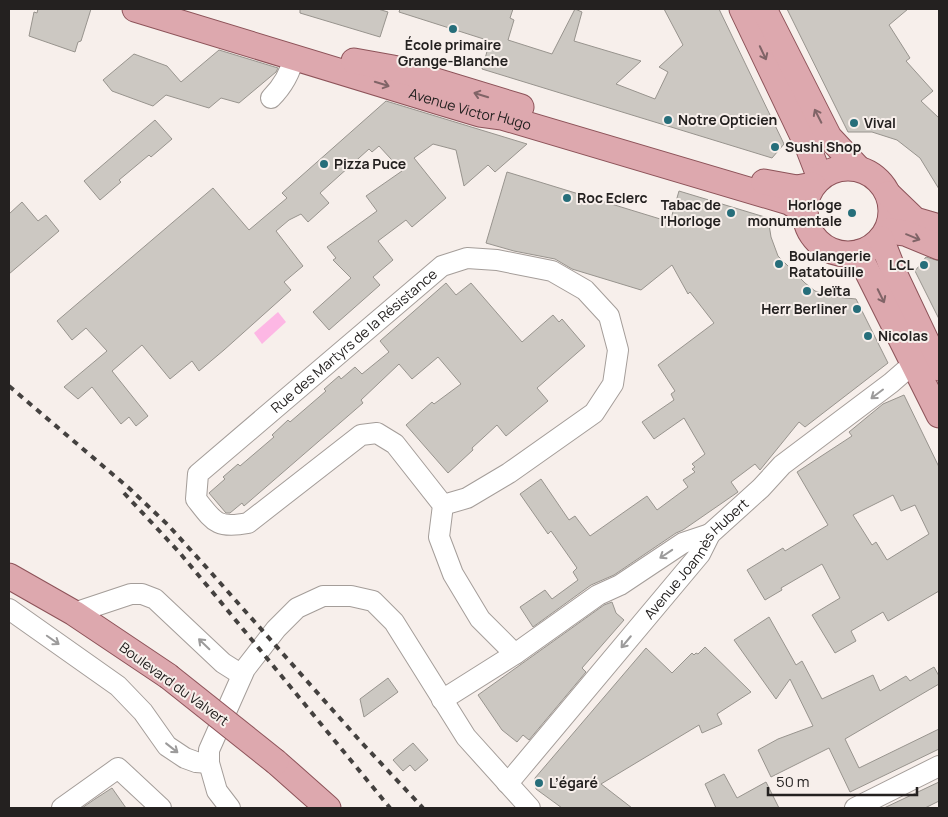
<svg xmlns="http://www.w3.org/2000/svg" width="948" height="817" font-family="Manrope,sans-serif">
<style>
.water{fill:#fdb7e4}
.building{fill:#ccc8c2;stroke:#98948e;fill-rule:evenodd}
.lines{fill:none;stroke-linecap:round;stroke-linejoin:round}
.minor-casing{stroke:#a49d99;stroke-width:22}
.major-casing{stroke:#8d5359;stroke-width:27}
.minor{stroke:#fff;stroke-width:20}
.major{stroke:#dda8ae;stroke-width:25}
.rail{stroke:#44413f;stroke-width:4;stroke-dasharray:6 6;stroke-linecap:butt}
.major-bridge-casing{stroke:#8d5359;stroke-width:27;stroke-linecap:butt}
.major-bridge{stroke:#dda8ae;stroke-width:25}
.oneway{stroke:#806467}
.oneway2{stroke:#9c9b9b}
.poi-dot{fill:#266e7a;stroke:#f7efeb;stroke-width:2}
.labels{text-anchor:middle;stroke-width:4;stroke-linejoin:round;paint-order:stroke}
.poi-label{font-size:14px;font-weight:bold;fill:#242120;stroke:#f7efeb;text-anchor:start}
.street-label{font-size:14px;fill:#242120;stroke:#f7efeb}
</style>
<rect width="100%" height="100%" fill="#f7efeb"/>
<path class="water" d="M278 312 286 322 262 344 254 333Z"/>
<g class="building">
<path d="M38 9H91L81 41 78 42 75 52 29 36 34 12 37 13Z"/>
<path d="M300 9H378L388 12 380 37 300 13Z"/>
<path d="M400 9H513L510 18 514 20 508 40 552 54 575 9 582 12 574 41 641 61 616 84 655 99 668 72 659 67 683 45 664 9H719L784 144 772 158 482 69 490 41 399 12Z"/>
<path d="M787 9H908L889 25 910 58 906 61 933 91 921 101 939 118V189L920 158 897 140 872 132H848Z"/>
<path d="M219 50 278 68 276 72 239 103 221 98 209 108 166 95 153 106 112 91 103 80 134 54 167 66 181 82Z"/>
<path d="M386 101 527 144 495 172 488 165 464 186 456 150 433 144 414 158 446 198 412 227 406 220 378 241 393 260 373 277 380 285 329 330 313 312 351 278 333 260 336 258 327 247 377 211 366 196 402 171 379 146 372 152 369 149 320 193 329 203 308 222 301 214 289 220 276 231 303 266 284 282 291 290 224 350 199 371 192 361 170 379 142 345 112 371 148 416 136 426 129 417 121 424 92 387 78 399 64 387 107 351 86 328 72 340 57 321 213 188 249 230 287 198 282 193Z"/>
<path d="M155 120 172 139 151 157 149 155 119 180 121 182 100 200 84 181Z"/>
<path d="M507 172 670 222 679 191 768 218 771 237 778 256 805 283 815 291 836 297 856 299 888 363 805 427 799 422 760 470 755 464 731 482 738 492 683 530 676 533 614 575 591 585 533 627 520 607 545 590 552 599 578 580 573 572 577 568 551 531 548 534 520 494 541 479 569 520 575 516 590 536 647 496 657 510 688 487 683 480 695 472 692 469 695 467 692 464 705 454 684 418 654 439 642 422 674 400 671 394 675 391 658 365 714 323 690 292 688 294 672 265 641 290 572 269 555 259 514 251 486 243Z"/>
<path d="M22 202 38 221 46 215 59 231 9 274V214Z"/>
<path d="M926 257 939 261V319L915 271Z"/>
<path d="M446 283 456 295 471 283 522 342 553 315 559 322 562 319 585 346 537 388 548 401 506 436 497 425 472 448 473 450 448 473 406 425 432 402 434 404 461 384 438 357 412 379 399 364 361 400 363 403 244 506 242 503 230 513H226L209 493 225 479 223 477 238 464 240 466 274 437 272 435 288 420 290 422 326 391 324 389 339 376 341 379 355 367 362 374 389 352 380 341Z"/>
<path d="M904 395 939 467V591L888 621 883 612 851 631 856 641 835 653 812 615 840 598 822 564 781 588 782 590 765 600 747 570 783 548 785 551 828 525 797 472 852 436 849 432 883 404ZM893 495 901 511 915 505 929 534 887 560 876 542 872 545 853 515Z"/>
<path d="M612 602 616 613 624 620 582 668 586 672 529 740 523 735 517 742 502 730 478 695 604 605Z"/>
<path d="M769 617 796 665 802 661 822 699 873 675 880 691 906 676 910 681 934 667 939 676V684L845 739 859 768 939 729V749L850 792 829 748 771 777 758 750 778 739 813 726 790 679 776 699 734 640Z"/>
<path d="M705 647 751 692 717 714 722 724 702 733 699 725 601 784 632 808H562L536 789 535 778 646 648 672 673 692 653 694 655 696 653 698 654Z"/>
<path d="M388 678 398 692 364 717 360 699Z"/>
<path d="M413 743 428 760 415 771 410 765 403 771 393 760Z"/>
<path d="M724 774 737 798 766 782 779 808H716L705 784Z"/>
<path d="M939 782V801L925 808H884Z"/>
<path d="M112 788 126 808H82L95 799Z"/>
</g>
<g class="lines">
<g class="minor-casing">
<g id="minor">
<path d="M271 98C283 86 290 74 294 57"/>
<path id="s1" d="M443 505 395 444 377 433 361 435 248 523C217 529 214 522 196 499L198 474 442 266 467 258 497 260 552 271 585 290 609 316 618 350 613 384 594 413 509 473 467 498 443 505 439 537 453 574 480 619 515 654"/>
<path d="M9 609 118 686 143 712 167 746 185 758 196 762 209 763"/>
<path d="M74 613 131 594H142L155 599 223 663 242 675"/>
<path d="M442 700 515 654 598 595 620 585 683 543 710 534"/>
<path id="s2" d="M507 783 514 776 700 554 710 534 761 488 782 465 891 383 914 363"/>
<path d="M62 808 118 768 161 808"/>
<path d="M230 808 217 791 209 763V750L245 669 276 629 297 608 323 596H351L373 601 394 622 466 737 530 808"/>
<path d="M855 808 939 766"/>
</g>
</g>
<g class="major-casing">
<g id="major">
<path id="s3" d="M135 9 440 102 480 114 502 117 789 202 805 212"/>
<path d="M742 9 808 147 820 178"/>
<path d="M764 9 829 137 858 168"/>
<path d="M354 61 393 68 521 107"/>
<circle cx="848" cy="211" r="43"/>
<path d="M764 182 797 188 813 185"/>
<path d="M888 194 915 220 939 227"/>
<path d="M889 231 905 233 939 247"/>
<path d="M881 239 896 277 939 368"/>
<path d="M858 253 939 415"/>
<path d="M9 576 74 613 168 676"/>
<path d="M276 762 328 808"/>
</g>
</g>
<use href="#minor" class="minor"/>
<use href="#major" class="major"/>
<g class="rail">
<path d="M9 386 130 489 168 525 207 568 361 742 423 808"/>
<path d="M124 493 179 552 215 595 390 808"/>
</g>
<g class="major-bridge-casing">
<path id="major-bridge" d="M168 676 276 762"/>
</g>
<use href="#major-bridge" class="major-bridge"/>
</g>
<defs><path id="oneway-shaft" d="M-6 0H5M1.5-3L5.5 0L1.5 3" fill="none" stroke-width="1.6" stroke-linecap="round" stroke-linejoin="round" transform="scale(1.25)"/></defs>
<g class="oneway">
<use href="#oneway-shaft" transform="translate(763 53) rotate(65)"/>
<use href="#oneway-shaft" transform="translate(382 84) rotate(17)"/>
<use href="#oneway-shaft" transform="translate(481 95) rotate(-163)"/>
<use href="#oneway-shaft" transform="translate(818 116) rotate(-117)"/>
<use href="#oneway-shaft" transform="translate(913 237) rotate(22)"/>
<use href="#oneway-shaft" transform="translate(881 296) rotate(64)"/>
</g>
<g class="oneway2">
<use href="#oneway-shaft" transform="translate(877 394) rotate(143)"/>
<use href="#oneway-shaft" transform="translate(666 554) rotate(146)"/>
<use href="#oneway-shaft" transform="translate(53 640) rotate(35)"/>
<use href="#oneway-shaft" transform="translate(626 642) rotate(130)"/>
<use href="#oneway-shaft" transform="translate(204 644) rotate(-136)"/>
<use href="#oneway-shaft" transform="translate(172 748) rotate(38)"/>
</g>
<g class="poi-dot">
<circle cx="453" cy="29" r="5"/>
<circle cx="668" cy="120" r="5"/>
<circle cx="854" cy="123" r="5"/>
<circle cx="775" cy="147" r="5"/>
<circle cx="324" cy="164" r="5"/>
<circle cx="567" cy="198" r="5"/>
<circle cx="731" cy="213" r="5"/>
<circle cx="852" cy="213" r="5"/>
<circle cx="779" cy="264" r="5"/>
<circle cx="924" cy="265" r="5"/>
<circle cx="807" cy="291" r="5"/>
<circle cx="857" cy="309" r="5"/>
<circle cx="868" cy="336" r="5"/>
<circle cx="539" cy="783" r="5"/>
</g>
<g class="labels">
<g class="poi-label">
<text x="453" y="50" text-anchor="middle">École primaire<tspan x="453" dy="16">Grange-Blanche</tspan></text>
<text x="678" y="125">Notre Opticien</text>
<text x="864" y="128">Vival</text>
<text x="785" y="152">Sushi Shop</text>
<text x="334" y="169">Pizza Puce</text>
<text x="577" y="203">Roc Eclerc</text>
<text x="721" y="210" text-anchor="end">Tabac de<tspan x="721" dy="16">l'Horloge</tspan></text>
<text x="842" y="210" text-anchor="end">Horloge<tspan x="842" dy="16">monumentale</tspan></text>
<text x="789" y="261">Boulangerie<tspan x="789" dy="16">Ratatouille</tspan></text>
<text x="914" y="270" text-anchor="end">LCL</text>
<text x="817" y="296">Jeïta</text>
<text x="847" y="314" text-anchor="end">Herr Berliner</text>
<text x="878" y="341">Nicolas</text>
<text x="549" y="788">L’égaré</text>
</g>
<g class="street-label">
<text dy="5" stroke="none"><textPath href="#s3" startOffset="350">Avenue Victor Hugo</textPath></text>
<text dy="5" stroke="none"><textPath href="#s1" startOffset="551">Rue des Martyrs de la Résistance</textPath></text>
<text dy="5" stroke="none"><textPath href="#s2" startOffset="294">Avenue Joannès Hubert</textPath></text>
<text transform="translate(174 684) rotate(36)" y="5">Boulevard du Valvert</text>
</g>
</g>
<rect width="948" height="817" fill="none" stroke="#242120" stroke-width="20"/>
<path d="M768 787v8h149v-8" fill="none" stroke="#242120" stroke-width="2.5"/>
<text x="776" y="787" font-size="15" fill="#242120" stroke="#f7efeb" stroke-width="4" paint-order="stroke">50 m</text>
</svg>
